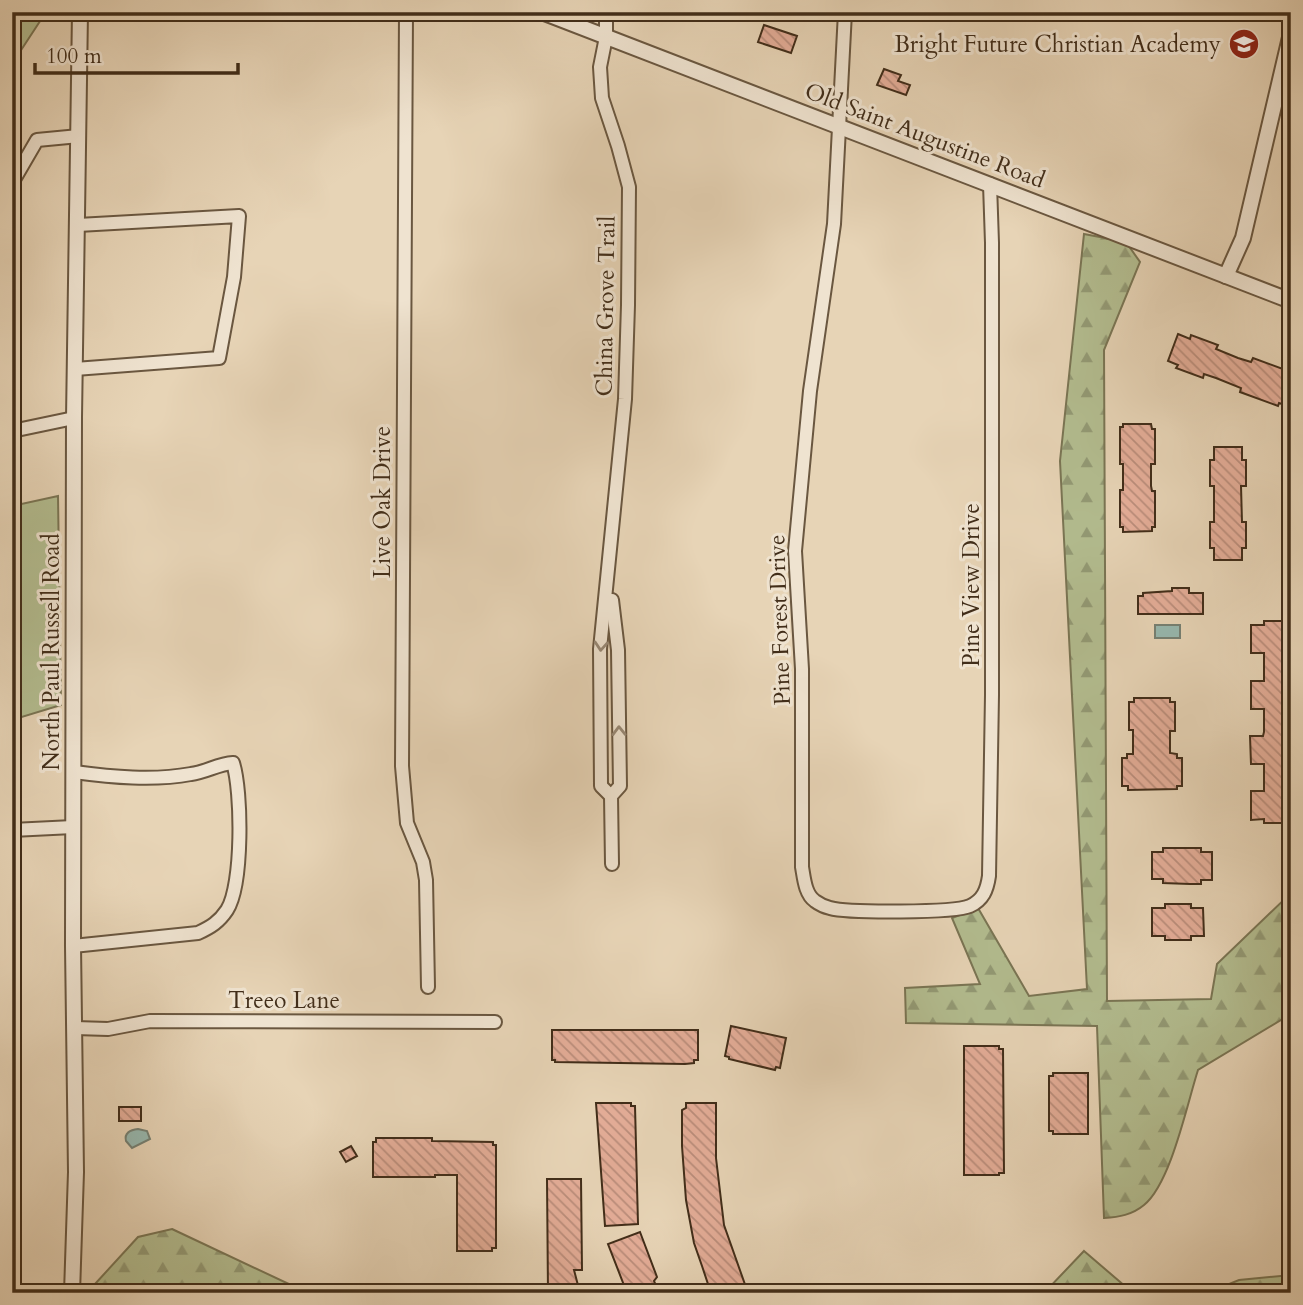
<svg xmlns="http://www.w3.org/2000/svg" width="1303" height="1305" font-family="Cardo,serif">
<style>
.grass{fill:#b3bd90;stroke:#7a7554;stroke-width:2}
.forest{fill:url(#forest-firs);stroke:#7a7554;stroke-width:2}
.water{fill:#97b8af;stroke:#758073;stroke-width:2}
.building{fill:url(#building-back-hatch);stroke:#412d19;stroke-width:2}
.lines{fill:none;stroke-linecap:round;stroke-linejoin:round}
.minor-casing{stroke:#6a5740;stroke-width:16}
.tertiary-casing{stroke:#6a5740;stroke-width:18}
.minor{stroke:#efe3d0;stroke-width:12}
.tertiary{stroke:#efe3d0;stroke-width:14}
.oneway{stroke:#988874}
.labels{text-anchor:middle;stroke-width:6;stroke-linejoin:round;paint-order:stroke}
.poi-label{font-size:23px;fill:#412d19;stroke:#efe3d0;text-anchor:end}
.street-label{font-size:23px;fill:#412d19;stroke:#efe3d0}
</style>
<defs>
<pattern id="forest-firs" width="22" height="20" patternUnits="userSpaceOnUse" patternTransform="scale(1.75)"><rect width="22" height="20" fill="#b3bd90"/><path d="M5 1l3.5 6h-7zM16 11l3.5 6h-7z" fill="#939a75"/></pattern>
<pattern id="building-back-hatch" width="6" height="6" patternUnits="userSpaceOnUse" patternTransform="scale(1.75)"><rect width="6" height="6" fill="#e4ad98"/><path d="M-1 5l2 2M0 0l6 6M5-1l2 2" fill="none" stroke="#ba8d7b"/></pattern>
</defs>
<rect width="100%" height="100%" fill="#e7d4b6"/>
<filter id="stains"><feTurbulence type="fractalNoise" baseFrequency=".00286" numOctaves="4"/><feColorMatrix values="0 0 0 0 .2 0 0 0 0 .09 0 0 0 0 .02 0 0 0 .5 -.17"/></filter>
<radialGradient id="worn" r=".72"><stop offset=".6" stop-color="#630" stop-opacity="0"/><stop offset="1" stop-color="#630" stop-opacity=".3"/></radialGradient>
<g class="grass">
<path d="M12 12H46L12 64Z"/>
<path d="M58 496 61 705 12 720V506Z"/>
</g>
<g class="forest">
<path d="M1084 234 1126 242 1140 262 1104 350 1107 1001 1211 999 1217 964 1291 893V1014L1198 1070C1187 1104 1171 1183 1144 1205 1132 1215 1119 1217 1104 1218L1097 1026 906 1023 905 988 980 984 952 918 978 908 1029 996 1087 989 1060 461Z"/>
<path d="M172 1229 308 1293H94L95 1284 138 1237Z"/>
<path d="M1084 1251 1133 1293H1044Z"/>
<path d="M1291 1275V1293H1207L1239 1280Z"/>
</g>
<g class="water">
<rect x="1155" y="625" width="25" height="13"/>
<path d="M138 1129 147 1131 150 1139 132 1148 126 1141C124 1133 130 1130 138 1129Z"/>
</g>
<g class="building">
<path d="M764 25 797 36 791 53 758 42Z"/>
<path d="M884 69 901 75 898 81 910 85 906 95 877 85Z"/>
<path d="M1178 334 1190 339 1191 335 1218 345 1216 349 1238 358 1251 362 1253 358 1291 372V407L1279 403 1278 406 1240 392 1241 388 1216 378 1204 374 1203 378 1176 368 1178 365 1168 361Z"/>
<path d="M1123 424H1151L1152 429H1155V464H1151V486L1152 491H1155V527H1152V531L1123 532V527H1120V490H1123V464H1120V427H1123Z"/>
<path d="M1214 447H1242V460H1246V486H1241L1242 522H1246V548H1242V560H1214V548H1210V522H1214V486H1210V460H1214Z"/>
<path d="M1172 588H1189V593H1203V614H1138V596H1143V593L1172 591Z"/>
<path d="M1264 621H1290L1291 625 1290 823H1264V819L1251 820V791H1264V764H1251L1250 736H1263L1264 732V709H1251V681H1264V653H1251V625H1264Z"/>
<path d="M1134 698H1170V702H1175V731H1170V753L1177 754V758H1182V786H1177V789L1128 790V786H1122V758H1127V754H1133V730H1129V702H1134Z"/>
<path d="M1163 848H1201V852H1212V880H1201V884H1190L1163 883V879H1152V852H1163Z"/>
<path d="M1165 904H1191V908H1203L1204 936H1191V940H1165V936H1152V908H1165Z"/>
<path d="M731 1026 786 1038 780 1068 776 1067 775 1070 729 1059V1057L725 1056Z"/>
<path d="M552 1030H698V1060H694V1063L685 1064 555 1062V1060H552Z"/>
<path d="M964 1046H999V1049H1003L1004 1173H999V1175H964Z"/>
<path d="M1053 1073H1088V1134H1053V1131H1049V1076H1053Z"/>
<path d="M596 1103H631V1106H635L638 1224 605 1226Z"/>
<path d="M686 1103H716V1158L724 1225 748 1293H711L702 1266 694 1243 686 1200 682 1146V1110L686 1108Z"/>
<rect x="119" y="1107" width="22" height="14"/>
<path d="M376 1138H432V1141L493 1142V1145H496V1248H492V1251H457V1175H435V1177H373V1142H376Z"/>
<path d="M351 1146 357 1156 346 1162 340 1152Z"/>
<path d="M547 1179H581L582 1270H574L580 1293H548Z"/>
<path d="M640 1232 657 1277 654 1281 659 1293H627L608 1244Z"/>
</g>
<g class="lines">
<g class="minor-casing">
<g id="minor">
<path d="M406 12 402 766 407 823 423 862 426 880 428 987"/>
<path d="M606 12V37L600 67 602 98 618 146 629 187 628 305 625 399 600 649 601 786 611 796"/>
<path d="M845 12 834 224 810 391 795 551 802 669V867C804 878 805 894 815 901 819 904 826 907 830 908 848 913 954 913 970 906 983 900 987 890 989 876L992 695V243L990 184"/>
<path d="M12 183 37 140 79 136"/>
<path d="M75 369 219 358 234 277 239 216 78 225"/>
<path d="M12 431 74 418"/>
<path d="M612 600 618 650 620 786 611 796 612 864"/>
<path d="M12 830 73 827"/>
<path d="M73 946 198 933C211 927 219 922 227 910 243 885 242 791 233 763 218 764 206 772 191 774 153 781 112 777 74 772"/>
<path d="M75 1028 108 1029 150 1021 495 1022"/>
</g>
</g>
<g class="tertiary-casing">
<g id="tertiary">
<path d="M542 12 1291 301"/>
<path d="M1226 276 1243 238 1291 33"/>
<path d="M72 1293 76 1172 73 946 74 418 80 12"/>
</g>
</g>
<use href="#minor" class="minor"/>
<use href="#tertiary" class="tertiary"/>
</g>
<defs><path id="oneway-chevron" d="M-2-3.5L2.5 0L-2 3.5" fill="none" stroke-width="1.6" stroke-linecap="round" stroke-linejoin="round" transform="scale(1.75)"/></defs>
<g class="oneway">
<use href="#oneway-chevron" transform="translate(601 646) rotate(94)"/>
<use href="#oneway-chevron" transform="translate(619 731) rotate(-91)"/>
</g>
<defs>
<g id="school-disc" transform="scale(1.575)"><circle r="9.5" fill="#8f2418" stroke="#efe3d0"/><path d="M0-5L7-2L0 1L-7-2ZM-4 1L0 2.5L4 1V4Q0 6-4 4Z" fill="#fff"/></g>
</defs>
<g fill-rule="evenodd">
<use href="#school-disc" x="1244" y="44"/>
</g>
<g class="labels">
<g class="poi-label">
<text x="1221" y="52">Bright Future Christian Academy</text>
</g>
<g class="street-label">
<text transform="translate(925 135) rotate(21)" y="8">Old Saint Augustine Road</text>
<text transform="translate(605 306) rotate(-89)" y="8">China Grove Trail</text>
<text transform="translate(382 502) rotate(-90)" y="8">Live Oak Drive</text>
<text transform="translate(971 585) rotate(-90)" y="8">Pine View Drive</text>
<text transform="translate(779 620) rotate(-92)" y="8">Pine Forest Drive</text>
<text transform="translate(51 652) rotate(-90)" y="8">North Paul Russell Road</text>
<text x="284" y="1008">Treeo Lane</text>
</g>
</g>
<rect width="1303" height="1305" fill="none" stroke="#e7d4b6" stroke-width="42"/>
<rect x="14" y="14" width="1275" height="1277" fill="none" stroke="#412d19" stroke-width="3.5"/>
<rect x="21" y="21" width="1261" height="1263" fill="none" stroke="#412d19" stroke-width="2"/>
<path d="M35 63v10h203v-10" fill="none" stroke="#412d19" stroke-width="3.5"/>
<text x="46" y="63" font-size="21" fill="#412d19" stroke="#efe3d0" stroke-width="5" paint-order="stroke">100 m</text>
<rect width="100%" height="100%" filter="url(#stains)"/>
<rect width="100%" height="100%" fill="url(#worn)"/>
</svg>
